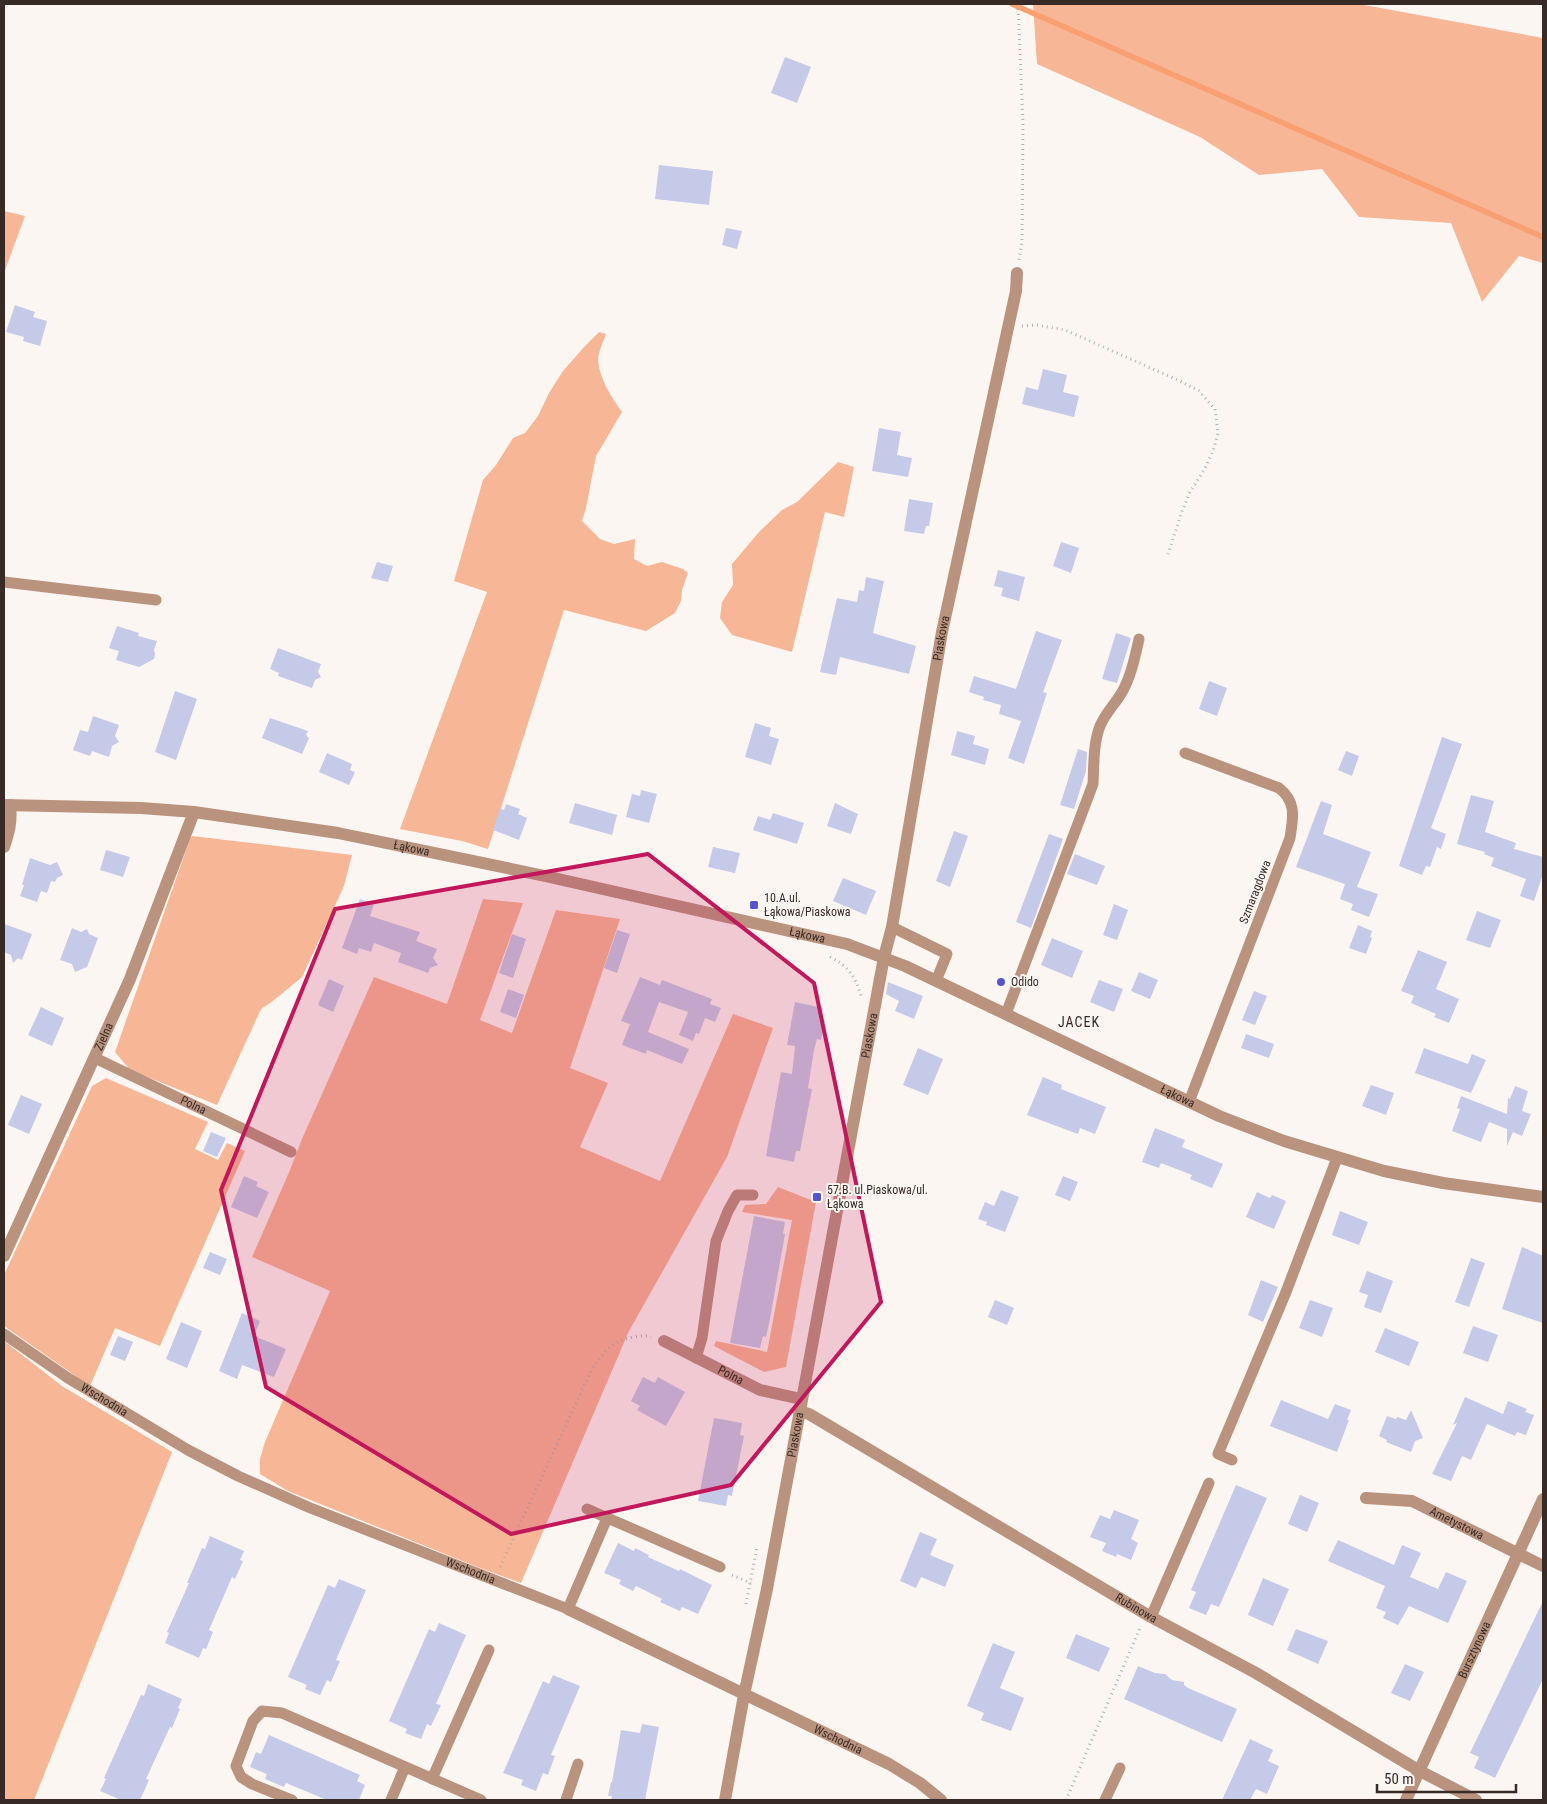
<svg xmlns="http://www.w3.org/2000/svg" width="1547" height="1804" font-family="'Roboto Condensed',sans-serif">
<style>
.green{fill:#f7b695}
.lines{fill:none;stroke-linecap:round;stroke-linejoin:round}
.stream{stroke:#f99f71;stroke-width:5.5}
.building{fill:#c5cae8}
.path{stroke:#b7afaa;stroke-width:3;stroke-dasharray:1 4;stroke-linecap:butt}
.service{stroke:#ba937f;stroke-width:11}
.minor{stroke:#ba937f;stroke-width:12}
.marked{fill:#c2185b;fill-opacity:0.2;stroke:#c2185b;stroke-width:4;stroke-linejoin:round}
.poi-dot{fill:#5755cd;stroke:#fcf6f2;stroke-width:2}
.labels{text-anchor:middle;stroke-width:4;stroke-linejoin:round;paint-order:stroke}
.street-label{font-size:12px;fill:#382b25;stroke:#fcf6f2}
.poi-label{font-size:12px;fill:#382b25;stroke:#fcf6f2;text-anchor:start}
.neighbourhood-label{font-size:14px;letter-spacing:1px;fill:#382b25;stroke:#fcf6f2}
</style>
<rect width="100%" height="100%" fill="#fcf6f2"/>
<g class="green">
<path d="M1033 4H1359L1543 38V263L1519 256 1482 302 1451 223 1359 217 1322 169 1259 175 1200 137 1037 64Z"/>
<path d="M4 211 25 216 4 273Z"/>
<path d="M599 332 606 334C603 342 598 353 598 361 600 380 612 398 622 412L596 456 586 508 582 521 600 539 614 544 635 539 634 559 647 566 662 562 683 569 688 573 682 590 681 601 675 613 646 631 564 610 488 849 462 841 400 829 487 592 454 581 483 480 496 465 513 438 525 433 538 416 549 393 563 371 585 346Z"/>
<path d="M838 462 854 467 844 517 825 512 792 652 732 635 720 618 722 602 733 585 732 564 759 532 782 510 797 502Z"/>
<path d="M192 836 352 855 344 886 302 977 273 1001 261 1009 217 1105 130 1070 115 1052 190 839Z"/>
<path d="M483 899 523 903 480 1020 512 1033 556 910 620 919 570 1068 608 1083 580 1147 660 1181 733 1014 773 1028 727 1157 629 1331 521 1583 480 1568 288 1491 260 1474V1459L265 1442 330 1291 252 1257 290 1170 302 1139 374 977 447 1004Z"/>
<path d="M106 1078 208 1122 195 1149 218 1160 227 1143 245 1151 160 1346 115 1328 90 1386 4 1326V1275L92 1086Z"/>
<path d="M778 1187 816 1202 786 1367 764 1372 714 1346 716 1341 767 1352 792 1220 742 1212 745 1205 766 1204Z"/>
<path d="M4 1341 62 1386 172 1452 34 1800H4Z"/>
</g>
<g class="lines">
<path class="stream" d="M1012 4 1543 237"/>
</g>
<g class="building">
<path d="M785 57 811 67 797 103 771 93Z"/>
<path d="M659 165 713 171 709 205 655 199Z"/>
<path d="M726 228 742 231 737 249 722 245Z"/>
<path d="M15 305 35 312 33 317 47 321 40 346 23 341 24 337 6 332Z"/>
<path d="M1043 369 1067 375 1063 392 1079 396 1074 417 1022 404 1026 387 1038 390Z"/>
<path d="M879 428 901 432 897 455 912 458 908 477 872 471Z"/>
<path d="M909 499 933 503 929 526H926L924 534 904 531Z"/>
<path d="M1061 542 1079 548 1071 573 1053 566Z"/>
<path d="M377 562 393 566 388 582 371 578Z"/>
<path d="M998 570 1025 577 1019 601 1001 596 1003 588 994 586Z"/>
<path d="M866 577 884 581 873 633 916 646 909 674 840 657 836 675 820 672 837 598 857 602 859 590 864 591Z"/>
<path d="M117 626 139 633 138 636 157 641 154 650 155 654 154 659 139 667 116 660 119 651 109 648Z"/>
<path d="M1036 631 1062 640 1043 692 1047 693 1024 764 1008 758 1021 721 999 714 1001 705 983 700 984 697 969 692 974 676 1016 689Z"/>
<path d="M1116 633 1131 638 1117 683 1102 679Z"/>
<path d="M278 648 321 664 318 672 321 677 315 680 312 688 278 676 279 673 270 669Z"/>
<path d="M1209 681 1227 688 1217 716 1199 709Z"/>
<path d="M175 691 197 699 176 760 155 752Z"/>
<path d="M93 716 119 725 115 736 119 742 112 746 109 757 92 751 90 756 73 750 80 730 88 732Z"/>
<path d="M270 718 308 731 306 735 309 738 302 754 262 738Z"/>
<path d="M755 723 771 728 769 736 779 739 771 765 745 757Z"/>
<path d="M957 731 975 736 973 744 989 749 985 765 951 755Z"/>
<path d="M1442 737 1462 744 1431 828 1446 834 1441 849 1437 847 1430 867 1426 866 1422 875 1399 866Z"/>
<path d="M1078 749 1087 752 1086 771 1074 809 1060 805Z"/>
<path d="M1346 751 1359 756 1352 776 1338 770Z"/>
<path d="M327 753 352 764 350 770 355 772 349 785 319 772Z"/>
<path d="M641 790 657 794 649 823 626 817 632 794 640 796Z"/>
<path d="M1471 795 1494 801 1485 832 1516 843 1514 849 1543 857V874L1534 901 1520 896 1526 879 1491 866 1494 858 1484 854 1485 852 1457 844Z"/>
<path d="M1321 801 1332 805 1323 834 1371 852 1357 887 1378 894 1369 917 1351 910 1353 904 1340 899 1345 884 1296 867Z"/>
<path d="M575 803 617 815 612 835 569 823Z"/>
<path d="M835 803 858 814 851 834 827 826Z"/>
<path d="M506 804 520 809 518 814 527 818 519 840 493 830 500 808 504 810Z"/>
<path d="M773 813 804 823 797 844 753 830 758 816 770 820Z"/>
<path d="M954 831 968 836 950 887 936 881Z"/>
<path d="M1049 834 1063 839 1031 928 1016 922Z"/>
<path d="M713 847 740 853 735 873 708 867Z"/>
<path d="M106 850 130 857 123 877 100 870Z"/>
<path d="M1075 854 1105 866 1097 885 1067 874Z"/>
<path d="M30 858 50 865 57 862 63 875 57 878 55 882 51 881 47 893 41 891 37 902 20 896 24 885H22Z"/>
<path d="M843 878 876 891 866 915 833 901Z"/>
<path d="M360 899 374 904 370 916 420 932 416 941 437 949 433 958 438 965 430 968 428 973 398 962 401 953 374 943 371 952 359 948 357 954 342 948Z"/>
<path d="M1114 904 1128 910 1117 940 1103 935Z"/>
<path d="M1477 911 1501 920 1490 948 1466 940Z"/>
<path d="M4 924 32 934 22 960 18 958 13 963 11 955 4 952Z"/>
<path d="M1358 925 1372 931 1370 937 1372 938 1366 954 1349 948Z"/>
<path d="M72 928 81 932 87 929 89 934 98 938 87 967 75 972 72 964 60 960Z"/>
<path d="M617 930 630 934 617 973 604 968Z"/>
<path d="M512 934 526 939 513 978 499 973Z"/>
<path d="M1052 938 1083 951 1072 978 1041 965Z"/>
<path d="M1418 950 1447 962 1436 989 1459 999 1449 1023 1434 1017 1436 1014 1411 1003 1414 996 1401 991Z"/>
<path d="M1139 972 1158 980 1150 999 1131 991Z"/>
<path d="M640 977 660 985 662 980 712 999 710 1004 721 1008 715 1022 705 1018 699 1034 696 1033 693 1041 679 1035 688 1012 659 1002 648 1032 689 1049 682 1064 647 1050 646 1054 622 1045 630 1024 621 1021Z"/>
<path d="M329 979 344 986 333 1012 318 1005Z"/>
<path d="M1099 980 1123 989 1114 1012 1090 1002Z"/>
<path d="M888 982 923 996 914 1019 895 1011 899 1001 886 994Z"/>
<path d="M508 989 524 995 516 1018 500 1012Z"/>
<path d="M1254 991 1267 996 1255 1025 1242 1020Z"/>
<path d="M795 1002 823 1008 821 1019 825 1020 821 1040 817 1039 814 1050 808 1088 812 1089 800 1151H796L794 1162 766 1156 781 1072 792 1074 795 1046 787 1045Z"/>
<path d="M41 1007 64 1018 52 1046 28 1035Z"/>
<path d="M1246 1034 1274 1044 1269 1058 1241 1048Z"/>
<path d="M918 1048 943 1059 928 1095 903 1085Z"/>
<path d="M1424 1048 1468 1064 1472 1054 1486 1060 1471 1093 1415 1073Z"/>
<path d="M1043 1077 1062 1085 1061 1089 1106 1107 1095 1134 1080 1128 1078 1134 1027 1115Z"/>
<path d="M1371 1085 1394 1093 1386 1115 1362 1106Z"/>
<path d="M1515 1086 1528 1091 1522 1111 1531 1114 1522 1136 1513 1132 1507 1146V1129L1489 1122 1481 1142 1452 1131 1460 1109 1457 1108 1461 1096 1507 1114 1508 1098 1510 1099Z"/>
<path d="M21 1095 42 1104 29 1134 8 1125Z"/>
<path d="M1155 1128 1185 1140 1182 1147 1223 1164 1212 1188 1190 1179 1192 1175 1161 1163 1159 1168 1142 1162Z"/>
<path d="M211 1132 226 1138 217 1157 203 1151Z"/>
<path d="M244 1176 258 1182 256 1186 269 1192 257 1218 231 1207Z"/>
<path d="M1063 1176 1078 1182 1070 1201 1055 1195Z"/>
<path d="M1001 1190 1019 1197 1005 1232 986 1225 987 1222 978 1219 985 1202 994 1206Z"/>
<path d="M1257 1192 1270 1198 1272 1195 1286 1201 1274 1229 1246 1217Z"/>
<path d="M1340 1211 1368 1222 1359 1245 1332 1235Z"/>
<path d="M754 1216 785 1222 783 1234H785L770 1319 766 1337 763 1336 760 1348 730 1343Z"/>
<path d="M1522 1247 1543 1256V1323L1502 1309Z"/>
<path d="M210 1252 227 1259 220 1275 203 1268Z"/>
<path d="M1471 1258 1485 1263 1469 1307 1455 1302Z"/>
<path d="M1367 1271 1393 1281 1381 1313 1364 1307 1368 1295 1359 1292Z"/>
<path d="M1261 1280 1278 1287 1263 1322 1248 1315Z"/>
<path d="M995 1300 1014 1308 1007 1325 988 1317Z"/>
<path d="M1310 1300 1333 1308 1322 1337 1299 1328Z"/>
<path d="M242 1313 260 1321 254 1336 286 1349 274 1377 242 1365 237 1379 219 1371Z"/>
<path d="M181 1322 202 1331 187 1368 166 1359Z"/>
<path d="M1473 1326 1498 1335 1488 1362 1463 1353Z"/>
<path d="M1385 1328 1419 1342 1409 1366 1375 1352Z"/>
<path d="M118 1336 133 1342 125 1361 110 1355Z"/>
<path d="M643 1377 655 1383 658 1377 685 1392 666 1426 637 1410 640 1406 631 1401Z"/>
<path d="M1465 1397 1503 1414 1508 1401 1527 1409 1525 1412 1534 1415 1526 1435 1517 1432 1515 1436 1487 1424 1471 1460 1462 1456 1451 1481 1432 1474 1457 1423 1453 1425Z"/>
<path d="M1281 1400 1328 1419 1335 1404 1351 1410 1347 1420H1349L1337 1452 1270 1426Z"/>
<path d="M1411 1410 1423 1438 1415 1441 1411 1452 1386 1442 1387 1440 1379 1436 1387 1416 1396 1419 1397 1417 1406 1420Z"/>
<path d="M714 1418 742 1423 740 1435 744 1436 732 1496 728 1495 726 1506 698 1501Z"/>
<path d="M1236 1485 1267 1498 1219 1607 1211 1604 1206 1615 1189 1608 1196 1592 1191 1590Z"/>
<path d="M1300 1495 1319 1503 1307 1532 1288 1524Z"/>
<path d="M1114 1510 1139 1520 1131 1539 1138 1543 1131 1560 1117 1554 1116 1557 1102 1551 1106 1543 1090 1537 1100 1515 1110 1519Z"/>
<path d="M920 1532 937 1539 930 1555 954 1565 945 1587 921 1577 916 1588 900 1581Z"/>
<path d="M210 1536 244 1551 240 1560 243 1561 235 1579 232 1577 209 1630 213 1632 206 1649 203 1648 199 1658 165 1643 169 1633 167 1632 189 1583H187L202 1548 205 1549Z"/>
<path d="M1338 1540 1394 1565 1402 1545 1421 1553 1410 1577 1438 1589 1446 1572 1467 1581 1448 1623 1409 1606 1398 1625 1383 1618 1386 1612 1376 1608 1385 1586 1328 1561Z"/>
<path d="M618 1543 634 1551 635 1548 649 1555 648 1557 679 1571 680 1569 712 1585 698 1614 682 1607 680 1611 660 1602 662 1599 636 1586 633 1591 619 1584 621 1580 604 1573Z"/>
<path d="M1263 1578 1289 1589 1273 1626 1248 1615Z"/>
<path d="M339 1579 366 1590 336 1660 340 1661 331 1682 327 1680 320 1695 305 1689 307 1685 288 1677 328 1585 335 1588Z"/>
<path d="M1543 1601V1679L1495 1778 1474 1768 1479 1757 1470 1753Z"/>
<path d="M439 1623 466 1635 436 1704 441 1705 431 1726 427 1724 421 1739 405 1733 407 1729 389 1721 429 1629 435 1632Z"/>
<path d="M1296 1629 1328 1641 1318 1664 1287 1650Z"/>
<path d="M1076 1634 1110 1648 1099 1672 1066 1658Z"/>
<path d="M993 1643 1015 1652 1000 1688 1024 1698 1011 1731 981 1720 984 1713 967 1706Z"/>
<path d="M1405 1664 1424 1672 1410 1701 1391 1693Z"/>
<path d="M1138 1666 1155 1673 1165 1674 1172 1680 1184 1682V1685L1188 1688 1237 1709 1222 1742 1124 1699Z"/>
<path d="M553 1675 580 1686 551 1755 555 1756 548 1775 543 1773 536 1791 521 1785 523 1780 503 1773 543 1681 549 1684Z"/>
<path d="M148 1684 182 1699 178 1708 180 1709 172 1728 170 1727 146 1779 149 1780 140 1800H121L100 1791 106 1779 104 1778 141 1695 144 1696Z"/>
<path d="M642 1724 659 1727 645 1800H611L612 1796H608L611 1782H612L621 1730 640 1733Z"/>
<path d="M269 1735 360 1775 357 1781 365 1785 359 1800H327L286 1783 284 1787 265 1779 267 1774 250 1767 256 1752 261 1754Z"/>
<path d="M1250 1739 1273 1750 1268 1761 1279 1766 1267 1794 1256 1789 1250 1800H1222Z"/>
</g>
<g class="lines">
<g class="path">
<path d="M1018 4 1023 123 1022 241 1019 260"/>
<path d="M1022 326 1037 325 1065 330 1180 381 1199 391 1215 409 1218 433 1213 451 1204 470 1190 492 1182 511 1168 554"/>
<path d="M830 957C847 965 856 977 861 996"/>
<path d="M500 1567 592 1369C604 1352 613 1339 635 1337 641 1336 646 1335 651 1337"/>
<path d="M732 1575 751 1583"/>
<path d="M746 1604 757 1547"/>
<path d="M1066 1800 1140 1628"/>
</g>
<g class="service">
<path d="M4 582 156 600"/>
<path d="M1185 753 1279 788C1297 802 1293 818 1290 838L1189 1102"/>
<path d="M892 927 947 954 936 981"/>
<path d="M1006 1014 1093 784C1094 765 1093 744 1100 726 1105 714 1114 705 1121 694 1131 677 1135 657 1139 639"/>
<path id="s1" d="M95 1058 291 1152"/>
<path id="s2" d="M4 1334 68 1378 188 1450 238 1476 308 1507 568 1609 607 1518"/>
<path d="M696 1358 702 1338 716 1241 728 1211 737 1195H753"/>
<path d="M1232 1460 1218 1454 1286 1292 1337 1158"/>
<path d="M587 1509 720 1567"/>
<path d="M1151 1617 1209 1483"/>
<path d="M432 1779 489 1650"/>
<path d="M292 1800 252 1784 241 1777 236 1766 253 1721 262 1711 282 1713 481 1800"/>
<path d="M391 1800 405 1767"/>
<path d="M566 1800 578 1764"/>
<path d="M1105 1800 1120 1768"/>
</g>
<g class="minor">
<path id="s3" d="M4 805 141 808 194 812 338 833 545 876 847 944 905 966 1219 1116 1284 1141 1384 1171 1443 1183 1543 1197"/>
<path d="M4 847C9 832 12 821 10 805"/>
<path id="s4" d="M4 1256 130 979 194 812"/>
<path id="s5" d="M664 1341 760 1390 801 1399"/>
<path id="s6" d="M799 1411 809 1414 1151 1617 1256 1673 1418 1770 1476 1800"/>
<path id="s7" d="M1366 1498 1412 1501 1543 1566"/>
<path id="s8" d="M568 1609 889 1764 920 1783 941 1800"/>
<path id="s9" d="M725 1800 744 1695 767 1589 884 957 892 927 942 632 1016 291 1017 273"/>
<path id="s10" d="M1406 1800 1543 1499"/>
</g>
</g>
<path class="marked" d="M648 854 814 983 881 1302 731 1485 511 1534 266 1387 221 1190 335 909Z"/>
<g class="poi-dot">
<rect x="749" y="900" width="10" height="10" rx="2.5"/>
<circle cx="1001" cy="982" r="5"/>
<rect x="812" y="1192" width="10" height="10" rx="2.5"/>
</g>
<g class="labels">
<g class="street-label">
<text dy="4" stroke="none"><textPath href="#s9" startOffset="1182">Piaskowa</textPath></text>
<text dy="4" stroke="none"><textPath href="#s3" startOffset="411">Łąkowa</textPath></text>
<text transform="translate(1255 892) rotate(-69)" y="4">Szmaragdowa</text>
<text dy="4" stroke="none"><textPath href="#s3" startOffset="816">Łąkowa</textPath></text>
<text dy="4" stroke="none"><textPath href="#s4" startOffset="241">Zielna</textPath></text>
<text dy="4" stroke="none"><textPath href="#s9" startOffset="778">Piaskowa</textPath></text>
<text dy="4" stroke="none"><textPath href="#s3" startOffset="1221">Łąkowa</textPath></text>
<text dy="4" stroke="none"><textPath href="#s1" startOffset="109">Polna</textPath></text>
<text dy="4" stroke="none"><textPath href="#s5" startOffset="75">Polna</textPath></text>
<text dy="4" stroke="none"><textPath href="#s2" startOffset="120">Wschodnia</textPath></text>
<text dy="4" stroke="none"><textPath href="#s9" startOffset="372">Piaskowa</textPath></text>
<text dy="4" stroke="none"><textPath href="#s7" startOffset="96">Ametystowa</textPath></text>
<text dy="4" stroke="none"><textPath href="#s2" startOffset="525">Wschodnia</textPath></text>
<text dy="4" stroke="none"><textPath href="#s6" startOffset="391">Rubinowa</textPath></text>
<text dy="4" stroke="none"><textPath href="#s10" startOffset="165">Bursztynowa</textPath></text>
<text dy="4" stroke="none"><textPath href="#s8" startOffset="300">Wschodnia</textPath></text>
</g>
<g class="poi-label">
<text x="764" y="902">10.A.ul.<tspan x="764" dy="14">Łąkowa/Piaskowa</tspan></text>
<text x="1011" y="986">Odido</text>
<text x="827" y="1194">57.B. ul.Piaskowa/ul.<tspan x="827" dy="14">Łąkowa</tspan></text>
</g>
<g class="neighbourhood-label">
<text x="1079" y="1027">JACEK</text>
</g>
</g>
<rect width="1547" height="1804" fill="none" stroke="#382b25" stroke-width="10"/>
<path d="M1377 1784v8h139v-8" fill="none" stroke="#382b25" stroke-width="2.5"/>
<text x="1384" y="1784" font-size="15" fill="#382b25" stroke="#fcf6f2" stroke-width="4" paint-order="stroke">50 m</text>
</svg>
